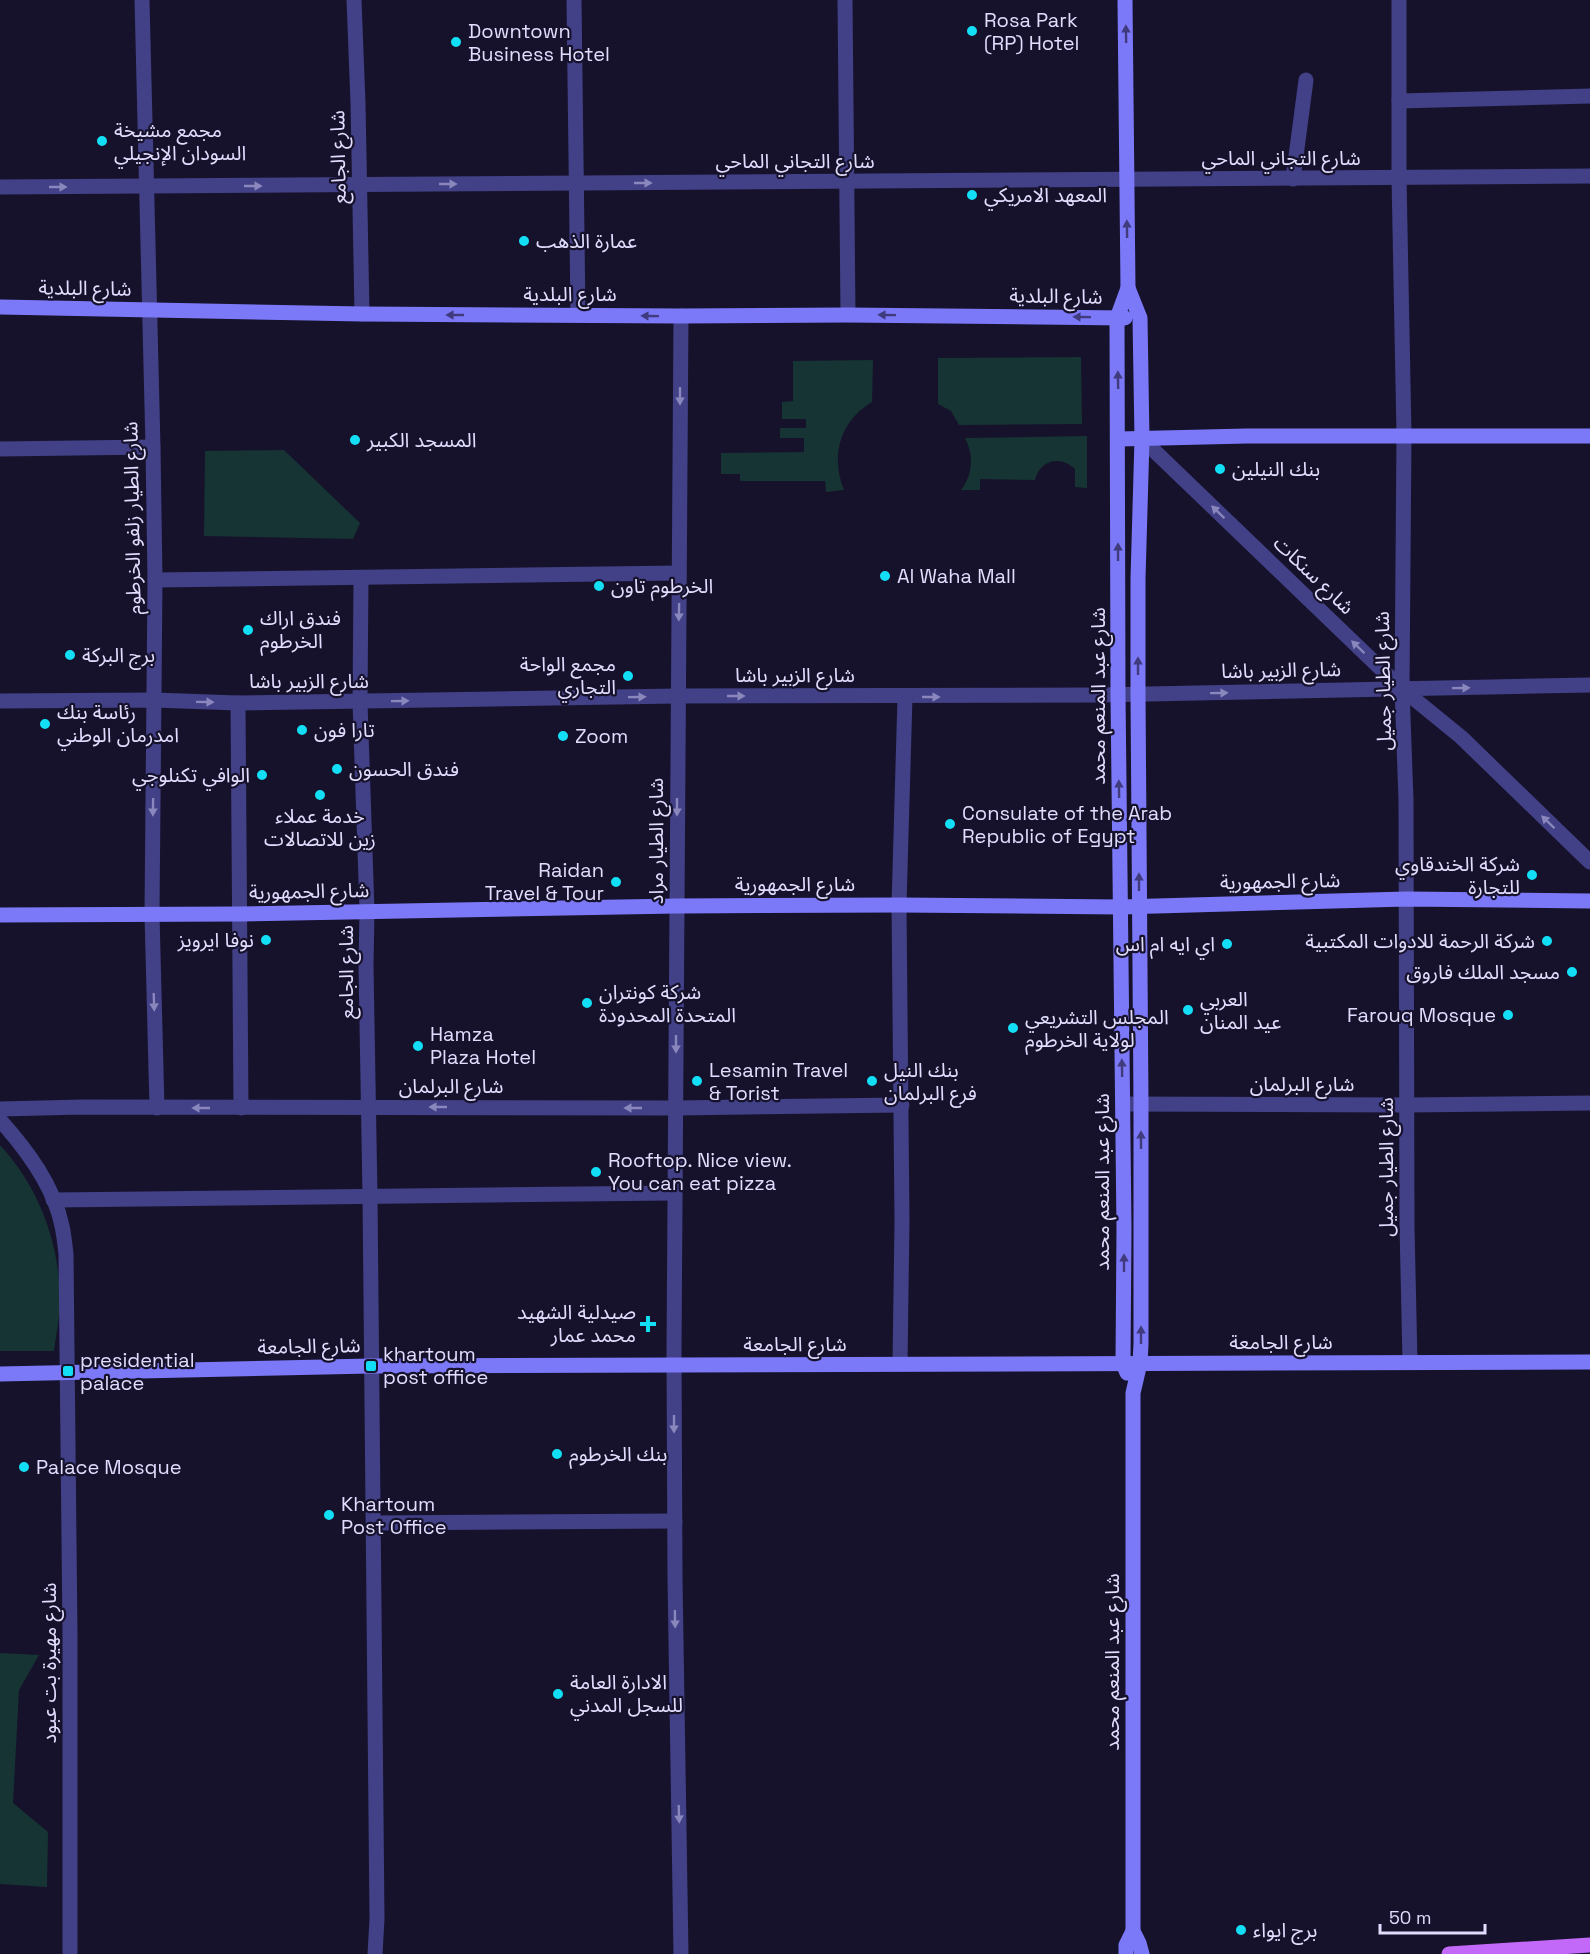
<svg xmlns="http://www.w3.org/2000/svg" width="1590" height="1954" font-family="'Space Grotesk','Noto Sans Arabic',sans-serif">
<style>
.green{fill:#163433}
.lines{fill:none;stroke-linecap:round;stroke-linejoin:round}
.street{stroke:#424087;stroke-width:15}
.secondary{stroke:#7c79f9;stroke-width:15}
.primary{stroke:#c369f9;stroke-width:15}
.oneway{fill:#3f3b7d}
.oneway2{fill:#8a87bd}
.poi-dot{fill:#12dff5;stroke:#16122b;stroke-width:2}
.labels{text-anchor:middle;stroke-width:4.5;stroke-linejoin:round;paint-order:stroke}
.poi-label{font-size:20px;fill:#e1ddfe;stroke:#16122b;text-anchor:start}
.street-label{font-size:20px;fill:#e1ddfe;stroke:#16122b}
</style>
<rect width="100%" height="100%" fill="#16122b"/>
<g class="green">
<path d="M1081 357 1082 424 959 425 951 411 938 404V358Z"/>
<path d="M873 360 872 402C840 421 830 456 844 490L826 492 825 481H740V474H721V453L804 452V438H780V428H806V419H782V402L793 401V361Z"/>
<path d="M1087 436V488L1075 487V469C1060 455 1040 460 1035 480L980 479V490H961C973 474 974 455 965 438Z"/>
<path d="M284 450 360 523 353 539 204 536 205 451Z"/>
<path d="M0 1145C39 1187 60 1244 60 1301 60 1317 56 1335 54 1351H0Z"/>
<path d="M0 1653 39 1655 19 1690 13 1803 48 1832 47 1887 0 1884Z"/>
</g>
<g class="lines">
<g class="street">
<path d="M142 0 153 447 155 580 152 914 157 1108"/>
<path d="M354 0 358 103 362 314"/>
<path d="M574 0 578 315"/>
<path d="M845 0 848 315"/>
<path d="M1399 0V177L1404 435 1402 689 1406 800 1407 1226 1410 1362"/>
<path d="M1399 101 1590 96"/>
<path d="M1293 179 1306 80"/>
<path d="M0 187 1590 176"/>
<path d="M1142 439 1402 689 1461 737 1590 862"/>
<path d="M0 449 153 447"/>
<path d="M361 579 360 702 367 911 366 966 370 1196 377 1919 375 1954"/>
<path d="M155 580 679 573"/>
<path d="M0 701 154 700 238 703 677 696 1098 695 1590 685"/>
<path d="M238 703 241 1108"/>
<path d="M1123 1104 1407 1105 1590 1103"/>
<path d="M0 1109 83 1107 676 1108 902 1105"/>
<path d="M0 1120C27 1150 54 1186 62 1226 64 1235 65 1245 66 1254L70 1635V1954"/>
<path d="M53 1200 674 1193"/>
<path d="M900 1364 902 1221 899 905 905 697"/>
<path d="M374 1523 675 1521"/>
<path d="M681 1954 675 1578 674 1351 681 316"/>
</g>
<g class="secondary">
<path d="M1125 0 1128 288 1117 318 1118 695 1124 1229 1123 1363 1127 1373"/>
<path d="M1128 288 1140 318 1142 439 1138 579V694L1141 1104V1344L1140 1363 1133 1393V1931L1139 1943 1142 1954"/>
<path d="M0 307 362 314 681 316 848 315 1125 318"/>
<path d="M1119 439 1247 436H1590"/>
<path d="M0 915 240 914 677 906 899 905 1121 907 1407 899 1590 901"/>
<path d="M0 1374 371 1366 1590 1362"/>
<path d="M1126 1954V1945L1133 1931"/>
</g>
<path class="primary" d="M1449 1954 1590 1945"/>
</g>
<defs><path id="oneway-solid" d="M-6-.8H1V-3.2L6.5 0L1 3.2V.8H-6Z" transform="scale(1.5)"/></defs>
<g class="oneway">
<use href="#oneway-solid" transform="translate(1126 34) rotate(-91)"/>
<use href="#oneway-solid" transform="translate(1127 229) rotate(-91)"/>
<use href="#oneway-solid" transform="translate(455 315) rotate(-180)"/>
<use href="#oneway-solid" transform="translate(887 315) rotate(-179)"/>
<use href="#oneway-solid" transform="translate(650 316) rotate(-179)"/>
<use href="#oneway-solid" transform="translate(1082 317) rotate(-179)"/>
<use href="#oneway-solid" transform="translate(1118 380) rotate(-91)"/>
<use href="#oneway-solid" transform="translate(1118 552) rotate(-90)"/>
<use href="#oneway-solid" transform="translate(1138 666) rotate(-90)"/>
<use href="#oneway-solid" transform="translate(1119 789) rotate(-91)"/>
<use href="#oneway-solid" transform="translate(1139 882) rotate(-90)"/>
<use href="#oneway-solid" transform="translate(1122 1068) rotate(-91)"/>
<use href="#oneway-solid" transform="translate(1141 1140) rotate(-90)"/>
<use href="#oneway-solid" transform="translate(1124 1263) rotate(-90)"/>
<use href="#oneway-solid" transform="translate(1141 1335) rotate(-90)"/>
</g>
<g class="oneway2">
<use href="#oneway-solid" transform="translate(643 183)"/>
<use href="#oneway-solid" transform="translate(448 184)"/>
<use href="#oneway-solid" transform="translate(253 186)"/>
<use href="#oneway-solid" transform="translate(58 187)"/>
<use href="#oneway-solid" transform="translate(680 396) rotate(90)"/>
<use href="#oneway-solid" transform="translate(1218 512) rotate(-136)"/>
<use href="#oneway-solid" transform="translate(679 612) rotate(91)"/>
<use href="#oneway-solid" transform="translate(1358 647) rotate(-136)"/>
<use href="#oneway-solid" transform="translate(1461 688) rotate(-1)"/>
<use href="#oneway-solid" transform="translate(1219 693) rotate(-1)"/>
<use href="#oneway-solid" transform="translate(736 696)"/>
<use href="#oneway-solid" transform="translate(637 697) rotate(-1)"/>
<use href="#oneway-solid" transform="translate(931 697)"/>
<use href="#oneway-solid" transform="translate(400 701) rotate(-1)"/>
<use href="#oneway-solid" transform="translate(205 702) rotate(1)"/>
<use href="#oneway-solid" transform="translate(153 807) rotate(91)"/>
<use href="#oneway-solid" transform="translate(677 807) rotate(90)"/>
<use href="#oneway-solid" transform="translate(1548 822) rotate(-136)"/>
<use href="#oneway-solid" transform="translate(154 1002) rotate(88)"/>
<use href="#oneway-solid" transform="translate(676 1044) rotate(90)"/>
<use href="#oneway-solid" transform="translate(438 1107) rotate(-180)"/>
<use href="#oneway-solid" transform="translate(201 1108) rotate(-180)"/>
<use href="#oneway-solid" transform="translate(633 1108) rotate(-180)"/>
<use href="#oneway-solid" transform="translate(674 1424) rotate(90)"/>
<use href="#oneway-solid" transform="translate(675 1619) rotate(89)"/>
<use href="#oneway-solid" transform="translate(679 1814) rotate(88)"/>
</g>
<g class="poi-dot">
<circle cx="972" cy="31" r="6"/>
<circle cx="456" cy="42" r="6"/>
<circle cx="102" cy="141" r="6"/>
<circle cx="972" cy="195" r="6"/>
<circle cx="524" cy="241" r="6"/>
<circle cx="355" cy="440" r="6"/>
<circle cx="1220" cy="469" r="6"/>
<circle cx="885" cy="576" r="6"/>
<circle cx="599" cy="586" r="6"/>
<circle cx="248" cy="630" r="6"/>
<circle cx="70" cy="655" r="6"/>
<circle cx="628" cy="676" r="6"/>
<circle cx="45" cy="724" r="6"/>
<circle cx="302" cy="730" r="6"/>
<circle cx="563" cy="736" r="6"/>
<circle cx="337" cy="769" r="6"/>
<circle cx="262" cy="775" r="6"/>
<circle cx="320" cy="795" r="6"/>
<circle cx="950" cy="824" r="6"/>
<circle cx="1532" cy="875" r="6"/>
<circle cx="616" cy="882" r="6"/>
<circle cx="266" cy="940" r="6"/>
<circle cx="1547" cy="941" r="6"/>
<circle cx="1227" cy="944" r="6"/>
<circle cx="1572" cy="972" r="6"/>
<circle cx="587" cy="1003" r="6"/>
<circle cx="1188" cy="1010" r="6"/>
<circle cx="1508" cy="1015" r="6"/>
<circle cx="1013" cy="1028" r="6"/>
<circle cx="418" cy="1046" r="6"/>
<circle cx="697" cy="1081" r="6"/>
<circle cx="872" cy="1081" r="6"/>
<circle cx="596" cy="1172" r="6"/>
<path d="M645 1315h6v6h6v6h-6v6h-6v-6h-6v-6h6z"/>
<rect x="365" y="1360" width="12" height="12" rx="3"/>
<rect x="62" y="1365" width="12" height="12" rx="3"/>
<circle cx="557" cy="1454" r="6"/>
<circle cx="24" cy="1467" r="6"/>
<circle cx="329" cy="1515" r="6"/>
<circle cx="558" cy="1694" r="6"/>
<circle cx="1241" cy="1930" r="6"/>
</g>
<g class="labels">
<g class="poi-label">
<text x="984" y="27">Rosa Park<tspan x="984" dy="23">(RP) Hotel</tspan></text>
<text x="468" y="38">Downtown<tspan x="468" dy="23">Business Hotel</tspan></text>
<text x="114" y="137">مجمع مشيخة<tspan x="114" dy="23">السودان الإنجيلي</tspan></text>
<text x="984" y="202">المعهد الامريكي</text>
<text x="536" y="248">عمارة الذهب</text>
<text x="367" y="447">المسجد الكبير</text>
<text x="1232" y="476">بنك النيلين</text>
<text x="897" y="583">Al Waha Mall</text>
<text x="611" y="593">الخرطوم تاون</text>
<text x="260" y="625">فندق اراك<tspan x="260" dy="23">الخرطوم</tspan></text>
<text x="82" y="662">برج البركة</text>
<text x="616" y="671" text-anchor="end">مجمع الواحة<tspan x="616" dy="23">التجاري</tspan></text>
<text x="57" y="719">رئاسة بنك<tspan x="57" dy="23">امدرمان الوطني</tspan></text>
<text x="314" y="737">تارا فون</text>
<text x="575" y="743">Zoom</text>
<text x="349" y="776">فندق الحسون</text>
<text x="250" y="782" text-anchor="end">الوافي تكنلوجي</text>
<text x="962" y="820">Consulate of the Arab<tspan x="962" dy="23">Republic of Egypt</tspan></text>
<text x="320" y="823" text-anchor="middle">خدمة عملاء<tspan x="320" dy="23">زين للاتصالات</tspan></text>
<text x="1520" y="871" text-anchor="end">شركة الخندقاوي<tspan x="1520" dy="23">للتجارة</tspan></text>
<text x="604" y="877" text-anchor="end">Raidan<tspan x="604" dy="23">Travel &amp; Tour</tspan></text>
<text x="254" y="947" text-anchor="end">نوفا ايرويز</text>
<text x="1535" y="948" text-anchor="end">شركة الرحمة للادوات المكتبية</text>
<text x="1215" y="951" text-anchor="end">اي ايه ام اس</text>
<text x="1560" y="979" text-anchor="end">مسجد الملك فاروق</text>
<text x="599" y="999">شركة كونتران<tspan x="599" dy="23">المتحدة المحدودة</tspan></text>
<text x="1200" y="1006">العربي<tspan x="1200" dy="23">عيد المنان</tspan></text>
<text x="1496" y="1022" text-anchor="end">Farouq Mosque</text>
<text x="1025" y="1024">المجلس التشريعي<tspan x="1025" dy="23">لولاية الخرطوم</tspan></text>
<text x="430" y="1041">Hamza<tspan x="430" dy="23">Plaza Hotel</tspan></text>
<text x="709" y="1077">Lesamin Travel<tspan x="709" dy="23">&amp; Torist</tspan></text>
<text x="884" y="1077">بنك النيل<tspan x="884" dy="23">فرع البرلمان</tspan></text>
<text x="608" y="1167">Rooftop. Nice view.<tspan x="608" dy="23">You can eat pizza</tspan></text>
<text x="636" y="1319" text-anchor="end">صيدلية الشهيد<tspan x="636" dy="23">محمد عمار</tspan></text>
<text x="383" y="1361">khartoum<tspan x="383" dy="23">post office</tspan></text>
<text x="80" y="1367">presidential<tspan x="80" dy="23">palace</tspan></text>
<text x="569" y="1461">بنك الخرطوم</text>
<text x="36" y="1474">Palace Mosque</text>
<text x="341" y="1511">Khartoum<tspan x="341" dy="23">Post Office</tspan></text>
<text x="570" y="1689">الادارة العامة<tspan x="570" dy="23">للسجل المدني</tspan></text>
<text x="1253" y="1937">برج ايواء</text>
</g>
<g class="street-label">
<text transform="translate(338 157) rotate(-91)" y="7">شارع الجامع</text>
<text x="1281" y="165">شارع التجاني الماحي</text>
<text x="795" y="168">شارع التجاني الماحي</text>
<text transform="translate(85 288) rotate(1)" y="7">شارع البلدية</text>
<text x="570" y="301">شارع البلدية</text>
<text transform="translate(1056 296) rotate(1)" y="7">شارع البلدية</text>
<text transform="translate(132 518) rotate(-91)" y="7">شارع الطيار زلفو الخرطوم</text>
<text transform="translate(1314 575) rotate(44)" y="7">شارع سنكات</text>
<text transform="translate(1281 670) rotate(-1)" y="7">شارع الزبير باشا</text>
<text x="795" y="682">شارع الزبير باشا</text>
<text x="309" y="688">شارع الزبير باشا</text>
<text transform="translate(1383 681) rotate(-91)" y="7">شارع الطيار جميل</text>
<text transform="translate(1098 696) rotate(-90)" y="7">شارع عبد المنعم محمد</text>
<text transform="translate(656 841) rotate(-90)" y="7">شارع الطيار مراد</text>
<text transform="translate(1280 881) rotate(-1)" y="7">شارع الجمهورية</text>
<text x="795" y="891">شارع الجمهورية</text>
<text transform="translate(309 891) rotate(-1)" y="7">شارع الجمهورية</text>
<text transform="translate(346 972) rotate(-90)" y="7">شارع الجامع</text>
<text x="1302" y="1091">شارع البرلمان</text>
<text x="451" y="1093">شارع البرلمان</text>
<text transform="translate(1386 1167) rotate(-90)" y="7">شارع الطيار جميل</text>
<text transform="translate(1102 1182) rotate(-90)" y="7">شارع عبد المنعم محمد</text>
<text x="1281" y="1349">شارع الجامعة</text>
<text x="795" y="1351">شارع الجامعة</text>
<text transform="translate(309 1346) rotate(-1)" y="7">شارع الجامعة</text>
<text transform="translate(1112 1662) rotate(-90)" y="7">شارع عبد المنعم محمد</text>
<text transform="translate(49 1663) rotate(-90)" y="7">شارع مهيرة بت عبود</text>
</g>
</g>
<path d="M1380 1924v9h105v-9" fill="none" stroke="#e1ddfe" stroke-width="3"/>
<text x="1389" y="1924" font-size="18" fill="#e1ddfe" stroke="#16122b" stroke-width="4.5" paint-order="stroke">50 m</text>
</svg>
